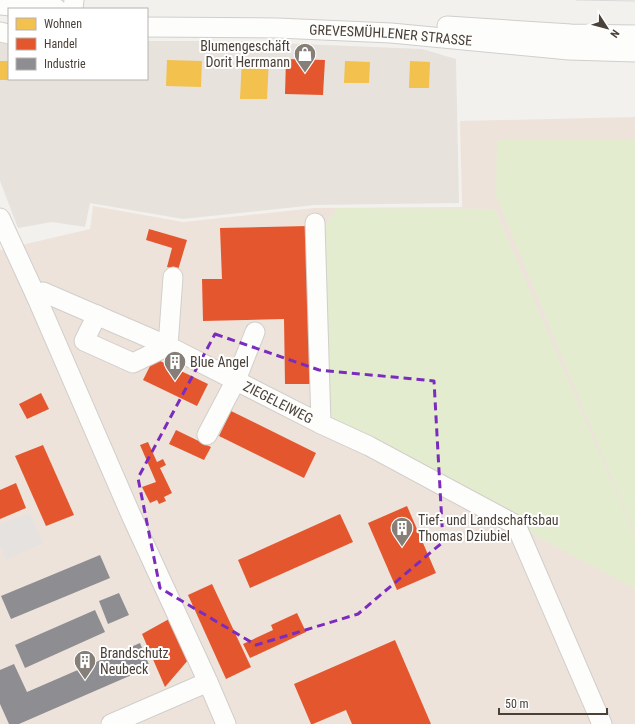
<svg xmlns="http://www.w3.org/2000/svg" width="635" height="724" font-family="'Roboto Condensed',sans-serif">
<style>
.residential{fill:#e7e2dc}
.commercial{fill:#ede3db}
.green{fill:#e4ecd0}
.parking{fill:#e5e2df}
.homes{fill:#f2c14e}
.shops{fill:#e4572e}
.industry{fill:#8d8d92}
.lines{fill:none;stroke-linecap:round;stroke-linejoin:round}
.minor-casing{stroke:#d1cecb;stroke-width:21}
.minor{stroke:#fdfdfc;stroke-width:19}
.tram{stroke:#dadada;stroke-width:1}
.marked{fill:none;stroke:#7b2cbf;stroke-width:3;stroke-dasharray:8 5;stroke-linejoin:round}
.labels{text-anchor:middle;stroke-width:4;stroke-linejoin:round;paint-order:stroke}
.street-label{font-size:14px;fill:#4a4139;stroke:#fff}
.poi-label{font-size:14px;fill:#4a4139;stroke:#fff;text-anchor:start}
</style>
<rect width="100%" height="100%" fill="#f3f1ee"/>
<path class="residential" d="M147 41H231L422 49 456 59 459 203 315 205 183 219 90 203 85 227 52 222 18 228 0 181V43L9 45V79H147Z"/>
<path class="commercial" d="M635 117V724H0V250L90 229 93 206 183 222 314 208 462 207 460 121Z"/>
<g class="green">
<path d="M497 140H635V534L496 196Z"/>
<path d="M338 208 495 209 635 537V589L369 446 321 424 325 225Z"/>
</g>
<path class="parking" d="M29 513 43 543 6 560 0 545V524Z"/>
<g class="homes">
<path d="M242 58H269L267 99H240Z"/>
<path d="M167 60 202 61 201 87 166 86Z"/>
<path d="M0 61H9L10 80H0Z"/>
<path d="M345 61 370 62 369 83H344Z"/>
<path d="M410 61 430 62 429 88H409Z"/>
</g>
<g class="shops">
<path d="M286 59 325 60 323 95 285 94Z"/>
<path d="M308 226 312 384H285L284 319 203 321 202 279H222L220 228Z"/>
<path d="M149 229 187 240 178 270 167 267 172 248 146 240Z"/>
<path d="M154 358 208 384 197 406 143 380Z"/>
<path d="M41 393 49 409 27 419 19 404Z"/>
<path d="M231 411 316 453 304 478 219 436Z"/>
<path d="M176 430 211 447 204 460 169 444Z"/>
<path d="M148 442 157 462 163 459 166 465 160 468 172 493 164 497 166 501 159 504 157 500 150 503 142 487 156 482 140 445Z"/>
<path d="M43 445 74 515 46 526 15 456Z"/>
<path d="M16 483 26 508 0 519V490Z"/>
<path d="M407 506 436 573 397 590 368 523Z"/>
<path d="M340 514 353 542 250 588 238 560Z"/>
<path d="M212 584 251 667 226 679 188 595Z"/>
<path d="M297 613 306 632 250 658 243 644 273 630 271 625Z"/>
<path d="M169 619 189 659 165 687 142 634Z"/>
<path d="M395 640 431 724H352L346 710 313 724H311L294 684Z"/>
</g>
<g class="industry">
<path d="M100 555 110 578 11 619 1 596Z"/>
<path d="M119 593 129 615 108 624 99 601Z"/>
<path d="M95 610 105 632 25 668 15 645Z"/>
<path d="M140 643 150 667 19 724H9L0 704V670L14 664 27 692Z"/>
</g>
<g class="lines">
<g class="minor-casing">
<g id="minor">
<path d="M43 0 57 9"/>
<path d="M0 5 40 9"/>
<path d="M73 9 74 0"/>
<path d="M447 26 571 34 635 35"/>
<path id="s1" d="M147 27 277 28 391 33 569 50 635 52"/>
<path d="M0 32 9 34"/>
<path d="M0 218 36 296 131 515 208 682 111 724"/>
<path d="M315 223 321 424"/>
<path id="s2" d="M36 296 43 292 168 346 321 424 369 446 516 525 602 724"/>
<path d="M97 315 84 341 133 363 168 346 173 277"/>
<path d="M207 435 236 380 255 332"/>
<path d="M208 682 226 724"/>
</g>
</g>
<use href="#minor" class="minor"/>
<path class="tram" d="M576 0 635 1"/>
</g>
<path class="marked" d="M215 334 319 370 434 381 443 542 358 614 256 645 160 588 138 478Z"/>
<defs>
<g id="shop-pin" transform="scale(1.15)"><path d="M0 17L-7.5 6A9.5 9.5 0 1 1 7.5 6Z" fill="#857f78" stroke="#fff"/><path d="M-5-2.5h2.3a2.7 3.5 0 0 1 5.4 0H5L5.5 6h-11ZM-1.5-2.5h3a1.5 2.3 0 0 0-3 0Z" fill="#fff"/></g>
<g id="building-pin" transform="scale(1.15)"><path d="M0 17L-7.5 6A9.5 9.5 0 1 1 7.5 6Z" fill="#857f78" stroke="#fff"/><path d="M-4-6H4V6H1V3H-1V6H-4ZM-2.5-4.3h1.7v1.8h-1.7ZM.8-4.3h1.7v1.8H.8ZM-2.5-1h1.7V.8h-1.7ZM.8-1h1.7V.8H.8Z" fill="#fff"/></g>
</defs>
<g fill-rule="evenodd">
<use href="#shop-pin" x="305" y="54"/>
<use href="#building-pin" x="175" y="362"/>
<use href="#building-pin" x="402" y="528"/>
<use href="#building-pin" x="85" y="661"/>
</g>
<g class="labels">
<g class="street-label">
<text dy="5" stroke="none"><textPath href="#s1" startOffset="244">GREVESMÜHLENER STRASSE</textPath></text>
<text dy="5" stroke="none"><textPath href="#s2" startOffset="268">ZIEGELEIWEG</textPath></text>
</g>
<g class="poi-label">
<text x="290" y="51" text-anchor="end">Blumengeschäft<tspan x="290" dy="16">Dorit Herrmann</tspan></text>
<text x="190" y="367">Blue Angel</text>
<text x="418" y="525">Tief- und Landschaftsbau<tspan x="418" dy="16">Thomas Dziubiel</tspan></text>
<text x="100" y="658">Brandschutz<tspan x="100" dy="16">Neubeck</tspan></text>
</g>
</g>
<rect x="8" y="8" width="140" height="72" fill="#ffffff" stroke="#b7b3b0"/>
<rect x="16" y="18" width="20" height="12" fill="#f2c14e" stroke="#b7b3b0"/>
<text x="44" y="28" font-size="12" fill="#4a4139">Wohnen</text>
<rect x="16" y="38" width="20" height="12" fill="#e4572e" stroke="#b7b3b0"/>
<text x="44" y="48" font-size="12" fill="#4a4139">Handel</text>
<rect x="16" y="58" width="20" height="12" fill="#8d8d92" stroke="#b7b3b0"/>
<text x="44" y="68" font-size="12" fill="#4a4139">Industrie</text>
<g transform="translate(607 28) rotate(126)" stroke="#ffffff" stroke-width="3" paint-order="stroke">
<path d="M0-3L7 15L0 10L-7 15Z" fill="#4a4139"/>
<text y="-6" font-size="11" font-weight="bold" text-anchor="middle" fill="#4a4139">N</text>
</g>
<path d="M499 708v6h108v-6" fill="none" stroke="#4a4139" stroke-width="2"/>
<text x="505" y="708" font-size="12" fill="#4a4139" stroke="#ffffff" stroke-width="3" paint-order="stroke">50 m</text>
</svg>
